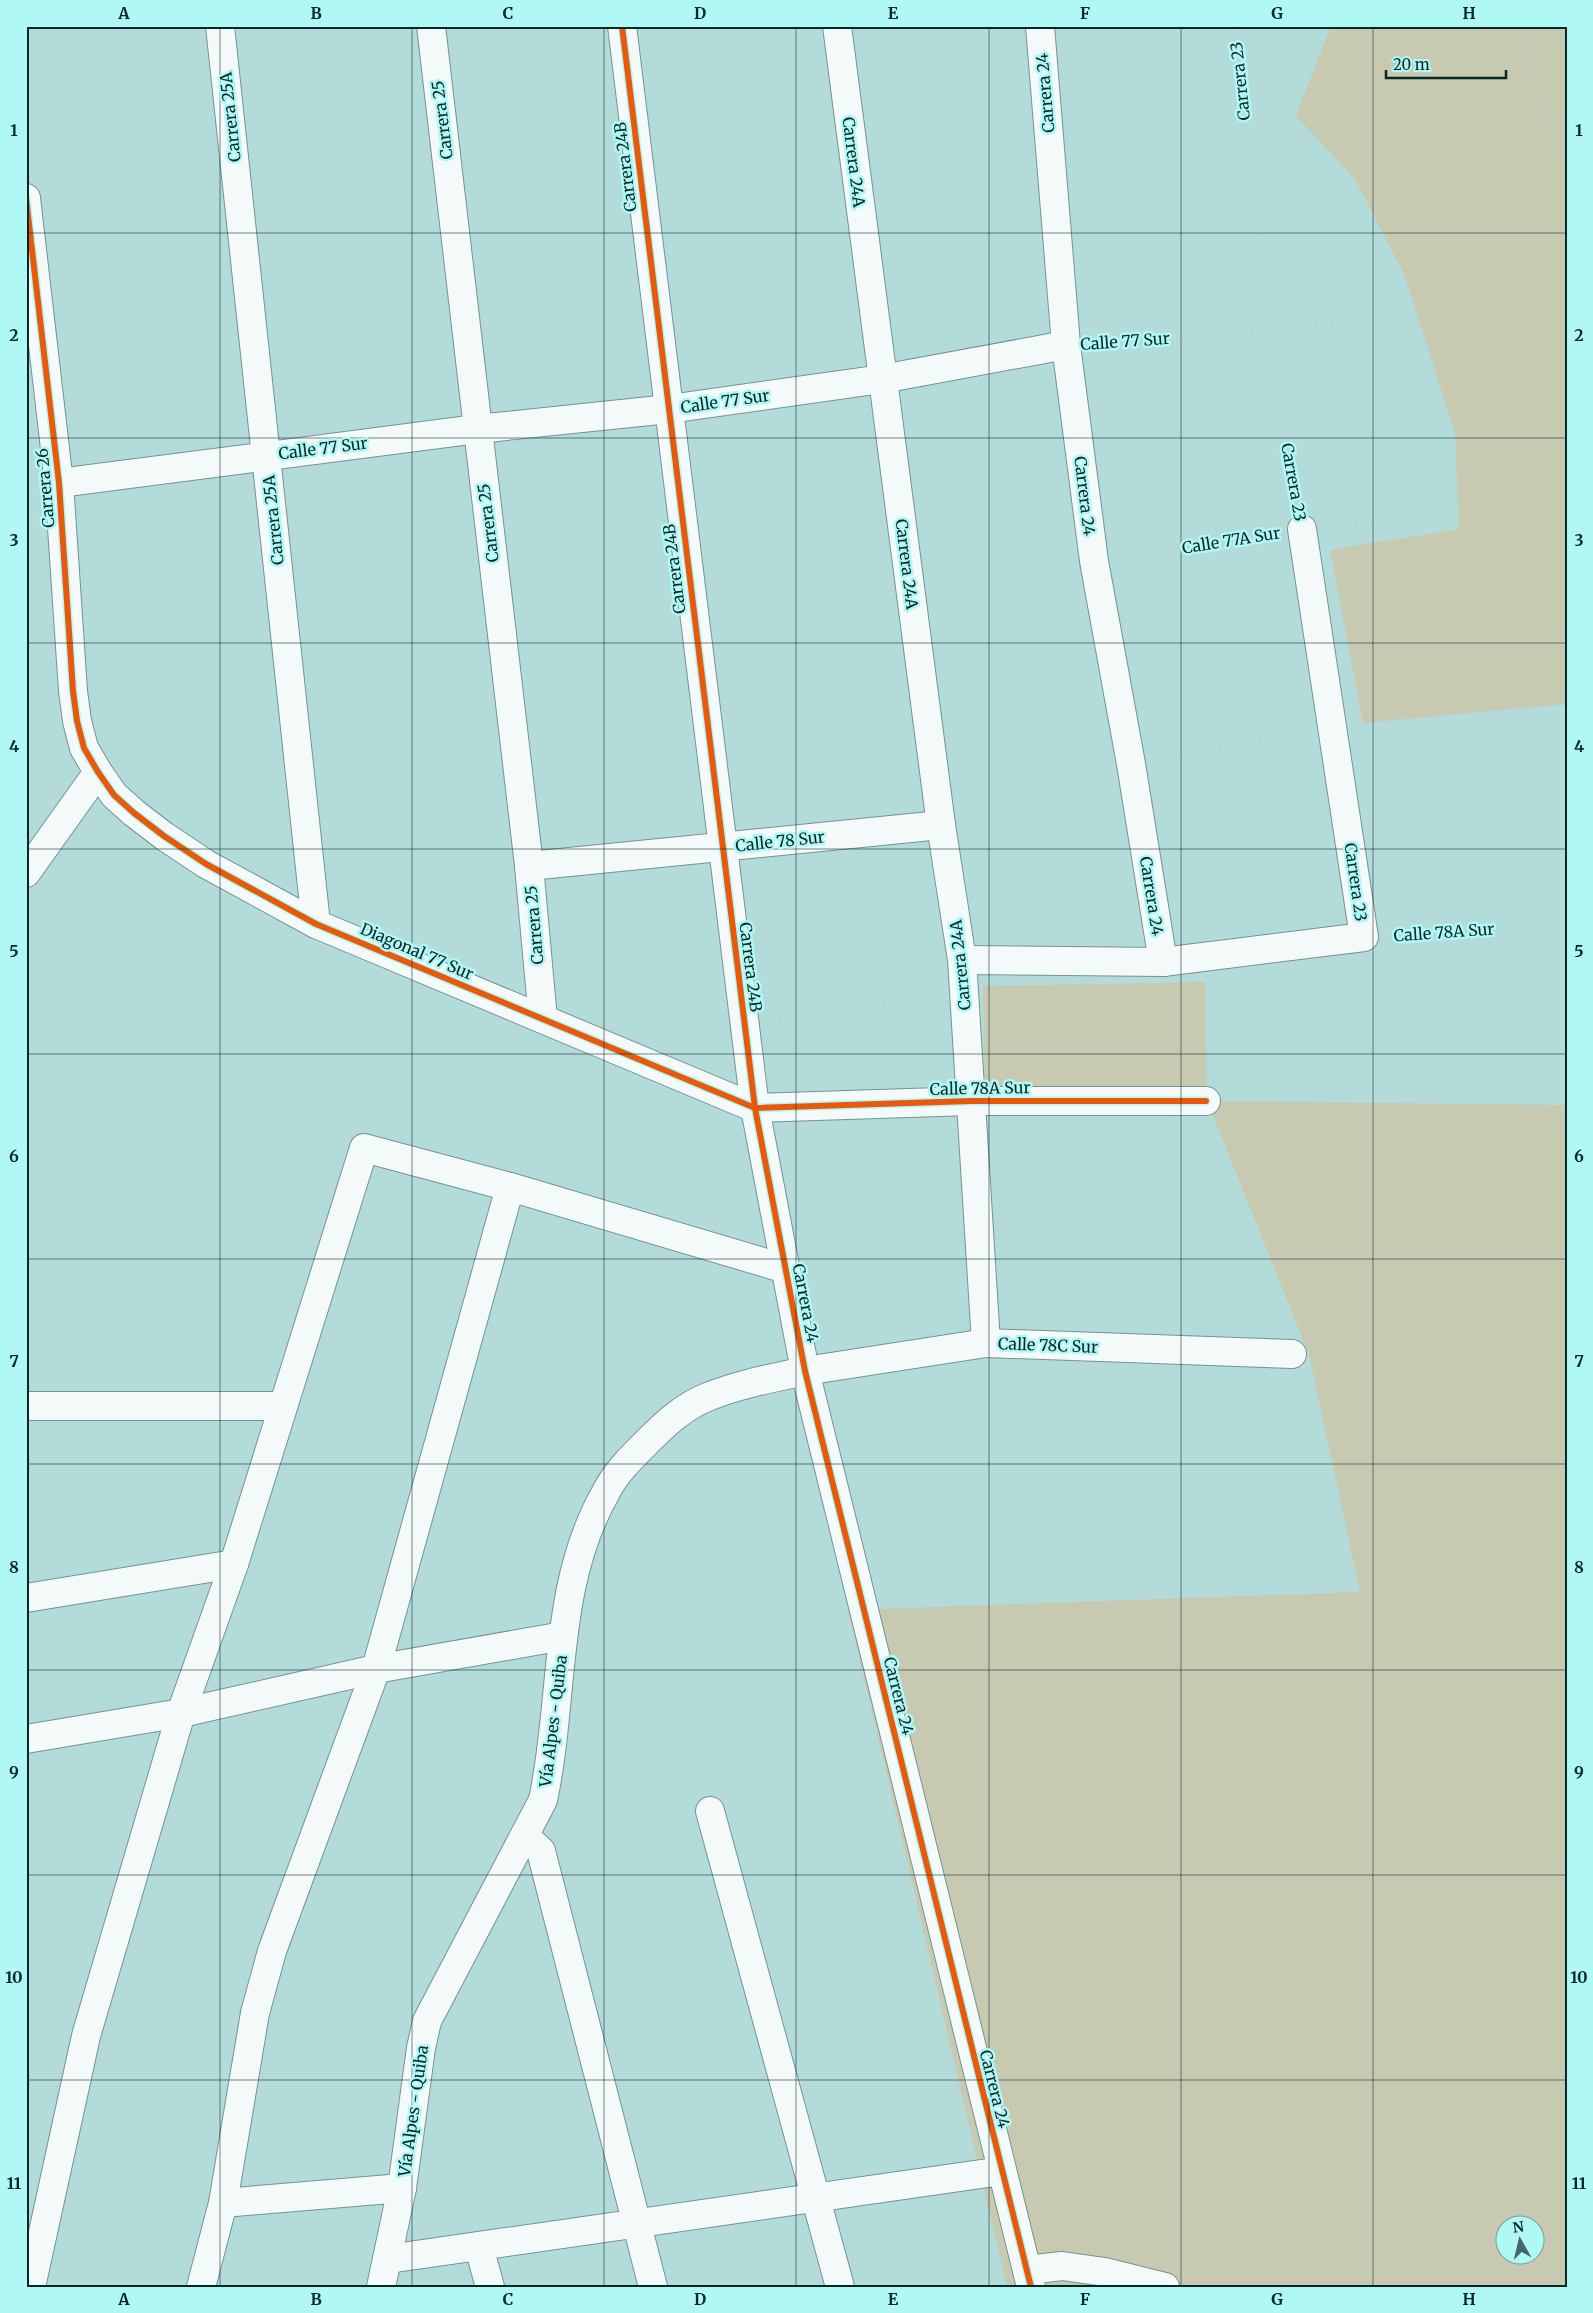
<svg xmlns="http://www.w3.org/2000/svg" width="1593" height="2313" font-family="Merriweather,serif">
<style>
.green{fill:#c8c9b1;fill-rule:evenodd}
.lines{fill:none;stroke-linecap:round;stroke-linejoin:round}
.minor-casing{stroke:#749494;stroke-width:30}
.tertiary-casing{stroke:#749494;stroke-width:30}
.path{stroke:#c0cccc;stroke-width:3;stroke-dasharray:1 4;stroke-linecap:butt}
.minor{stroke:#f4faf9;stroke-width:28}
.tertiary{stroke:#f4faf9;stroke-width:28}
.cycleway-casing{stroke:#b0f8f6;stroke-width:9}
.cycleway{stroke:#e8590c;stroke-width:6}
.grid{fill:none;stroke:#082727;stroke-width:1;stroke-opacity:0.55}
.labels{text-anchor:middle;stroke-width:5;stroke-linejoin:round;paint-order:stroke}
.street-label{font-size:16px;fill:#082727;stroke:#b0f8f6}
.neatline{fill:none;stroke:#082727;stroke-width:2}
.grid-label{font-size:16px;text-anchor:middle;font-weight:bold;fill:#082727}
</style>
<rect width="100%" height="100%" fill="#b3dbda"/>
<g class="green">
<path d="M1331 26H1567V704L1363 723 1330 550 1459 529 1455 433 1404 274 1355 179 1296 116Z"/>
<path d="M1205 982 1207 1101 1567 1105V2287H1007L848 1610 1360 1592 1309 1355 1207 1101H985L983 986ZM1506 2226H1536V2256H1506Z"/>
</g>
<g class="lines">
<g class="minor-casing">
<g id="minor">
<path d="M220 26 316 924"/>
<path d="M431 26 529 866 543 1019"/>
<path d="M622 26 755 1108 971 1101H1206"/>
<path d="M837 26 941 825 962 960 986 1343"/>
<path d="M1040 26 1066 345 1094 561 1131 764 1163 962"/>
<path d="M59 483 477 429 669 409 882 379 1066 345"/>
<path d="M529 866 941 825"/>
<path d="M26 873 98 772"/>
<path d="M962 960 1163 962 1364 937 1302 529"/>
<path d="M26 1406H283"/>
<path d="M26 1598 234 1564"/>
<path d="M26 1739 181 1713 376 1669 563 1636"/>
<path d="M710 1811 840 2287"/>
<path d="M525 1836 541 1851 653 2287"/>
<path d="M223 2203 402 2188"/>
<path d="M479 2247 490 2287"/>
<path d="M388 2259 1002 2171"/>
<path d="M1027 2270 1062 2266 1105 2272 1165 2287"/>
<path d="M31 2287 86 2036 181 1713 234 1564 364 1148 510 1187 786 1269"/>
<path d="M201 2287 223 2203 255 2013 272 1951 376 1669 510 1187"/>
<path d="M1031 2287 805 1371 986 1343 1292 1354"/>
</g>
</g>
<g class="tertiary-casing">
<path id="tertiary" d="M26 198 59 483 73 691 77 721 84 748 98 772 114 795 134 813 164 836 206 864 316 924 755 1108 805 1371C773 1378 740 1384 710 1396 683 1406 664 1425 644 1445 630 1459 615 1474 606 1492 552 1586 565 1697 543 1800L427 2021 421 2048 402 2188 381 2287"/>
</g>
<g class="path">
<path d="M1234 26 1268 332 1297 496"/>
<path d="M1518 26 1551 129 1567 137"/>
<path d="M1561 26 1567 46"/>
<path d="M1102 343 1268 332 1360 319"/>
<path d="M1336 525 1429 515"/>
<path d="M1128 556 1267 534"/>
<path d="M1365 723 1567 704"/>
<path d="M1166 758 1298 734"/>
<path d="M1542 924 1567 919"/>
<path d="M1399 934 1534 926H1567"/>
<path d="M780 1021 929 998"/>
</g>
<use href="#minor" class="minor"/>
<use href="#tertiary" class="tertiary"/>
<g class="cycleway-casing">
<g id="cycleway">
<path d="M622 26 755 1108 805 1371 1031 2287"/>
<path d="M26 198 59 483 73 691 77 721 84 748 98 772 114 795 134 813 164 836 206 864 316 924 755 1108 971 1101H1206"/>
</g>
</g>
<use href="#cycleway" class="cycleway"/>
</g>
<path class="grid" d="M220 26V2287M412 26V2287M604 26V2287M796 26V2287M989 26V2287M1181 26V2287M1373 26V2287M26 233H1567M26 438H1567M26 643H1567M26 849H1567M26 1054H1567M26 1259H1567M26 1464H1567M26 1670H1567M26 1875H1567M26 2080H1567"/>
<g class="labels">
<g class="street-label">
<text transform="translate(1240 81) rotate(-96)" y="6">Carrera 23</text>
<text transform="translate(1045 93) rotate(-95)" y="6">Carrera 24</text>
<text transform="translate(230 117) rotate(-96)" y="6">Carrera 25A</text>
<text transform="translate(442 120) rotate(-97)" y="6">Carrera 25</text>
<text transform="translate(854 162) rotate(83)" y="6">Carrera 24A</text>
<text transform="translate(625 167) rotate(-97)" y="6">Carrera 24B</text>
<text transform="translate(1125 341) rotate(-4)" y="6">Calle 77 Sur</text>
<text transform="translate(725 401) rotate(-8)" y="6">Calle 77 Sur</text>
<text transform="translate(323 448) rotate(-7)" y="6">Calle 77 Sur</text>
<text transform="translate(1294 482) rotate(80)" y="6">Carrera 23</text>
<text transform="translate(45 488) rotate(-95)" y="6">Carrera 26</text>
<text transform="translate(1085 496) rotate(83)" y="6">Carrera 24</text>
<text transform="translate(273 520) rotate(-96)" y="6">Carrera 25A</text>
<text transform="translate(488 523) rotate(-97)" y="6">Carrera 25</text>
<text transform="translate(1231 540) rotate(-9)" y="6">Calle 77A Sur</text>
<text transform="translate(907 564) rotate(83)" y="6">Carrera 24A</text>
<text transform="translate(674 569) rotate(-97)" y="6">Carrera 24B</text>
<text transform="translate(780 841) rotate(-6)" y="6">Calle 78 Sur</text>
<text transform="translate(1356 882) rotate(82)" y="6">Carrera 23</text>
<text transform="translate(1152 896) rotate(81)" y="6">Carrera 24</text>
<text transform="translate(534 925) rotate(-95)" y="6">Carrera 25</text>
<text transform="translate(1444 932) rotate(-4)" y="6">Calle 78A Sur</text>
<text transform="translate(417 951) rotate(23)" y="6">Diagonal 77 Sur</text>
<text transform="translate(960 965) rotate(-96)" y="6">Carrera 24A</text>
<text transform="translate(751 967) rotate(83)" y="6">Carrera 24B</text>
<text transform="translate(980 1088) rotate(-1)" y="6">Calle 78A Sur</text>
<text transform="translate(806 1303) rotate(79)" y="6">Carrera 24</text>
<text transform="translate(1048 1345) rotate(2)" y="6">Calle 78C Sur</text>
<text transform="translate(899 1696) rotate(76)" y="6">Carrera 24</text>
<text transform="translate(553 1721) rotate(-83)" y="6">Vía Alpes - Quiba</text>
<text transform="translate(995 2089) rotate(76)" y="6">Carrera 24</text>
<text transform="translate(413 2111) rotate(-82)" y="6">Vía Alpes - Quiba</text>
</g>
</g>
<rect width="1593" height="2313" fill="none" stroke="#b0f8f6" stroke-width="55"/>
<g transform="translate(1520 2240) rotate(352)"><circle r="24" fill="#b0f8f6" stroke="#6da4a3"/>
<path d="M0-4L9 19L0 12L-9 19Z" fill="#446666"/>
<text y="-8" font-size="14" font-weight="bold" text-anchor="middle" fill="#082727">N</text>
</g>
<path d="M1386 70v8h120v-8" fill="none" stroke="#082727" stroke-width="2.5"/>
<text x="1393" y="70" font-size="15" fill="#082727" stroke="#b0f8f6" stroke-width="4" paint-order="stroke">20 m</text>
<rect x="28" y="28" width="1538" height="2258" class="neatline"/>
<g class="grid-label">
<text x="124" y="19">A</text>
<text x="316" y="19">B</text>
<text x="508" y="19">C</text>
<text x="700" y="19">D</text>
<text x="893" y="19">E</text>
<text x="1085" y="19">F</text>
<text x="1277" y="19">G</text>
<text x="1469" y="19">H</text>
<text x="14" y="136">1</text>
<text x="1579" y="136">1</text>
<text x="14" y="341">2</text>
<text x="1579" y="341">2</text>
<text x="14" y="546">3</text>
<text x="1579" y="546">3</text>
<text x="14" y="752">4</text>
<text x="1579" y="752">4</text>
<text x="14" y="957">5</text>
<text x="1579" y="957">5</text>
<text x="14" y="1162">6</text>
<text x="1579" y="1162">6</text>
<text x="14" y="1367">7</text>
<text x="1579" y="1367">7</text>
<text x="14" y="1573">8</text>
<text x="1579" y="1573">8</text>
<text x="14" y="1778">9</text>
<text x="1579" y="1778">9</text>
<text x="14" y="1983">10</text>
<text x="1579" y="1983">10</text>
<text x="14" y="2189">11</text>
<text x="1579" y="2189">11</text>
<text x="124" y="2305">A</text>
<text x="316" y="2305">B</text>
<text x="508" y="2305">C</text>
<text x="700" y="2305">D</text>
<text x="893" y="2305">E</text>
<text x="1085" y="2305">F</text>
<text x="1277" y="2305">G</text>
<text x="1469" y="2305">H</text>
</g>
</svg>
